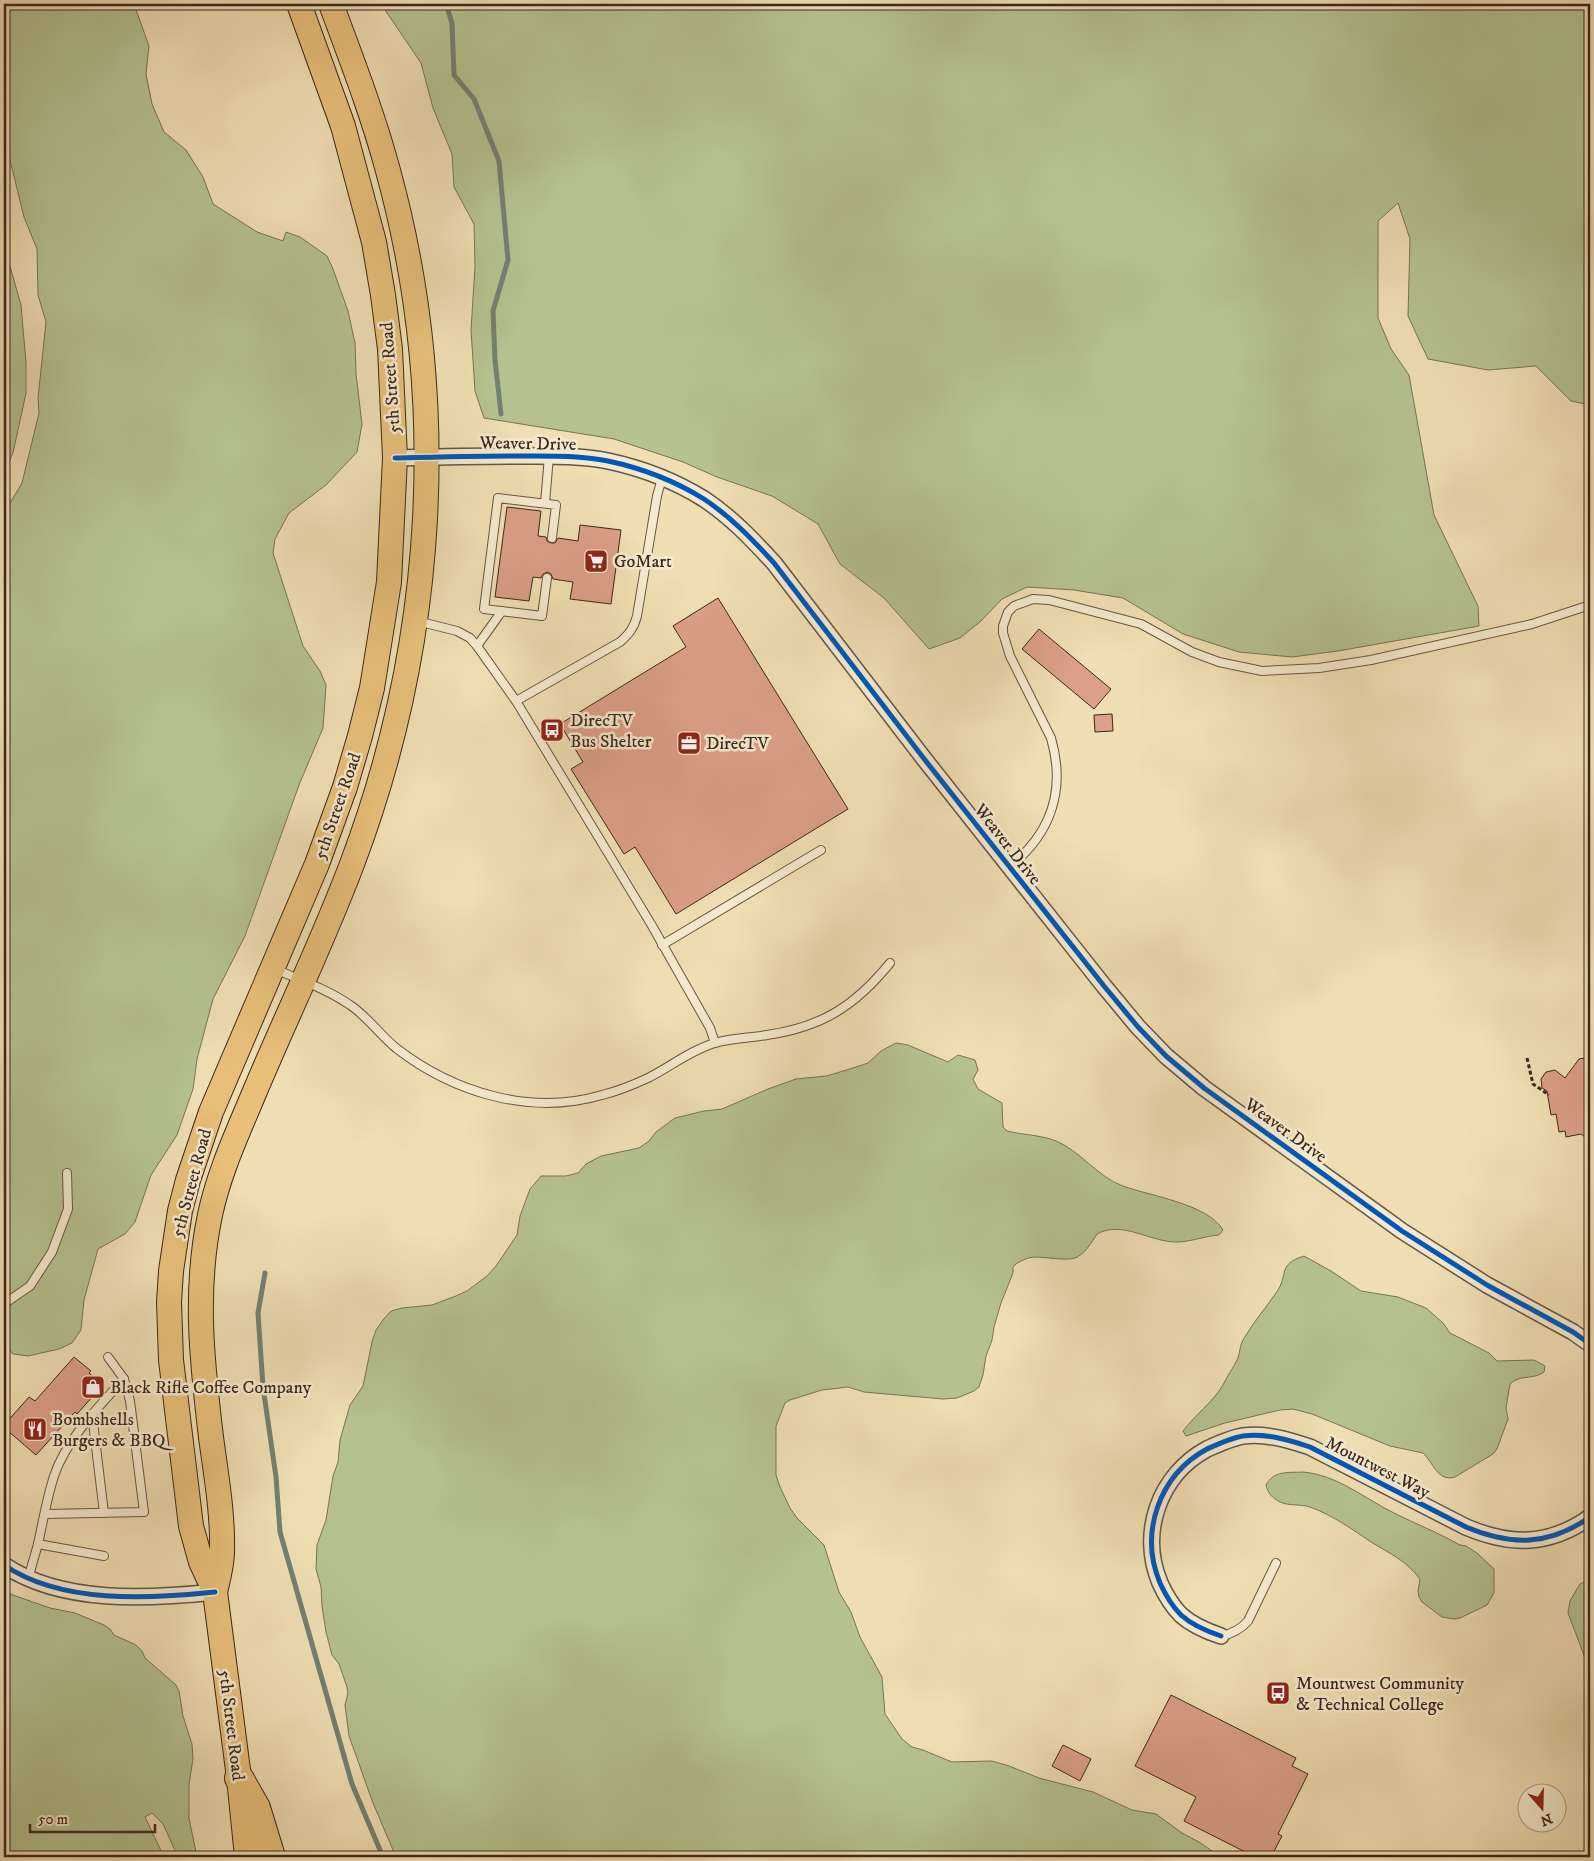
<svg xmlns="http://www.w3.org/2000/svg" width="1594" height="1861" font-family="'IM FELL DW Pica',serif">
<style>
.green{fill:#b5c290;stroke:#787456}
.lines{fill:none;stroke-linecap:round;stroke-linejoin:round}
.stream{stroke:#748074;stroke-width:5}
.building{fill:#dc9f89;stroke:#3b271b}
.lane-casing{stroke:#685541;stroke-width:10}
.street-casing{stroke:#685541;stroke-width:18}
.primary-casing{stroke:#3b271b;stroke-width:26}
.highway-casing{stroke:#3b271b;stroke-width:30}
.path{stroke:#3b271b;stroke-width:3;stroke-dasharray:4 2.5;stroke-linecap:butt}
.lane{stroke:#f5eace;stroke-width:8}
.street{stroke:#f5eace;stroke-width:15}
.primary{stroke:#e8c07a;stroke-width:24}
.highway{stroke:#e8c07a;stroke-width:28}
.cycleway-casing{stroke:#f5eace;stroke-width:8}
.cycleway{stroke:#0057b8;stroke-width:5}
.labels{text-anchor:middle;stroke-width:5;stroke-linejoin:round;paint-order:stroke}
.street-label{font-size:18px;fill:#3b271b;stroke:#f5eace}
.poi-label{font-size:18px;fill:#3b271b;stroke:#f5eace;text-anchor:start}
</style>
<rect width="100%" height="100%" fill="#f0dfb4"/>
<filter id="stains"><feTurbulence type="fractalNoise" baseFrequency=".004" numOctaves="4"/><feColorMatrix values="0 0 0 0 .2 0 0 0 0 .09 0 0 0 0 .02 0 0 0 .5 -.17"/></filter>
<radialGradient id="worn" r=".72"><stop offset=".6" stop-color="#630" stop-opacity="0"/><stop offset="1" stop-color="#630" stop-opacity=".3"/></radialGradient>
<g class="green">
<path d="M4 4H134L149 46 146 74 152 104 164 132 186 150 203 177 213 204 257 232 283 241 286 232 300 237 327 256 333 269 348 311 355 343 356 374 362 424 357 452 326 485 289 513 275 539 273 553 303 646 320 671 326 685 323 728 299 785 245 936 213 999 197 1059 193 1089 177 1135 151 1175 135 1222 125 1234 98 1249 84 1300 81 1330 72 1343 59 1349 28 1356 13 1354 4 1343V513L22 483 39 413 38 398 46 322 38 295 37 249 24 217 4 136Z"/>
<path d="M381 4H1590V405L1571 401 1536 366 1488 370 1428 359 1408 316 1410 239 1398 203 1378 221V318L1391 349 1409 375 1434 515 1478 606 1479 626 1338 651 1292 657 1239 652 1183 634 1123 598 1074 590 1027 587 1002 599 981 621 960 638 929 649 884 598 840 564 818 524 772 496 717 477 683 462 614 439 484 418 475 391 471 330 475 267 474 224 454 187 452 154 433 108 421 63Z"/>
<path d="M4 245 21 305 26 363V393L13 453 4 473Z"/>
<path d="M896 1043 908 1045 948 1062 958 1055 975 1060 978 1070 973 1079 978 1089 1002 1103 1003 1127 1007 1131C1023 1135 1041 1135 1056 1141 1079 1150 1099 1178 1123 1186 1150 1196 1208 1204 1223 1230L1219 1235C1205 1236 1190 1242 1176 1242 1150 1242 1122 1220 1097 1234 1092 1242 1084 1255 1075 1258 1066 1261 1045 1257 1035 1257L1028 1258 1017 1263 1013 1267V1273L1001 1303 994 1327 992 1340 986 1356 983 1375 979 1387 974 1391 957 1398 943 1399 864 1392 848 1387 822 1390 790 1400 785 1403 776 1426V1475L780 1487 790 1508 797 1518 824 1545 839 1592 851 1612 860 1637 882 1677 885 1714 902 1739 912 1747 923 1750 952 1762 992 1761 1009 1766 1039 1778 1093 1792 1132 1810 1156 1814 1182 1833 1199 1842 1221 1857H396L373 1803 349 1736 345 1705 348 1693 347 1687 339 1664 332 1655 326 1632 322 1606 321 1587 316 1569 317 1545 326 1520 333 1476 338 1462 340 1440 350 1405 363 1386 372 1342 376 1330 383 1320 391 1311 402 1308 432 1305 456 1296 467 1291 487 1276 496 1266 517 1235 520 1216 530 1189 541 1176H566L578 1173 586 1164 601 1156 639 1148 649 1141 656 1132 675 1118 704 1111 722 1109 768 1089 796 1079 827 1076 856 1067 868 1063 881 1051Z"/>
<path d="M1304 1256 1331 1271 1361 1291 1398 1297 1426 1308 1443 1323 1450 1333 1489 1353 1497 1361 1534 1360 1545 1366 1544 1372C1534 1380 1520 1374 1510 1384L1506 1408 1508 1419 1497 1449 1493 1454 1455 1477C1437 1482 1434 1463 1423 1453L1390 1446 1312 1414 1293 1409 1280 1410 1225 1423 1186 1436 1183 1431C1195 1415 1213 1402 1223 1385 1227 1376 1234 1367 1238 1358 1240 1352 1240 1345 1243 1340 1253 1322 1267 1307 1278 1290 1288 1274 1278 1264 1304 1256Z"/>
<path d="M1303 1472C1337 1475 1364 1498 1394 1513 1416 1524 1439 1533 1460 1545L1466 1546 1477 1553 1494 1569V1593L1487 1605 1460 1618 1454 1619 1442 1617 1422 1602 1419 1597 1418 1591 1420 1579C1407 1561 1389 1553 1371 1542 1352 1529 1332 1515 1310 1507 1301 1504 1289 1506 1280 1502 1272 1498 1268 1493 1266 1485 1274 1470 1288 1473 1303 1472Z"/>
<path d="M1590 1579V1671L1568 1613 1570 1601 1580 1584Z"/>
<path d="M4 1590 13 1595 50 1608 75 1613 104 1625 110 1629 114 1635 136 1645 142 1651 145 1658 176 1685 179 1691 183 1716 192 1744 193 1759 189 1784V1818L197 1857H178L163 1824 152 1813 145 1817 164 1857H4Z"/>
</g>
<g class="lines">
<g class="stream">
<path d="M446 4 452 23 454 75 474 99 499 161 508 260 493 311 495 360 501 414"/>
<path d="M265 1273 258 1313 263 1387 276 1477 280 1532 352 1784 383 1857"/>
</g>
</g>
<g class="building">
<path d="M507 507 541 511 538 536 546 537 547 541 551 543H555L558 538 578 541 580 525 621 530 611 604 570 599 573 582 553 579 551 574 547 572 543 574 541 578 533 577 529 601 495 597Z"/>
<path d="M718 598 848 809 676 914 635 847 624 854 571 769 583 762 560 724 686 647 673 626Z"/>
<path d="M1039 629 1111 689 1094 709 1022 649Z"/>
<path d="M1112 714 1113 731 1095 732 1094 715Z"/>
<path d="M1590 1057V1141L1581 1134 1566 1137 1565 1131 1559 1132 1556 1114 1551 1115 1547 1091 1542 1088 1541 1079 1546 1072 1555 1070 1565 1078 1579 1059Z"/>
<path d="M74 1357 91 1371 89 1373 103 1385 77 1414 75 1412 36 1455 8 1431 10 1429 5 1424 29 1397 35 1401Z"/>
<path d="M1171 1695 1296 1758 1292 1766 1308 1774 1278 1834 1282 1836 1271 1857H1255L1184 1821 1196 1797 1135 1766Z"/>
<path d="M1063 1745 1091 1759 1080 1781 1052 1766Z"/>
</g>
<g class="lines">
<g class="lane-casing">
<g id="lane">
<path d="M545 503 549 456"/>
<path d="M547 578 542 616 484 609 498 498 556 505 552 538"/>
<path d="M417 621 457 631 470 638 477 646 516 701 651 924 710 1028 715 1043"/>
<path d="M477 646 502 611"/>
<path d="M516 701 620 642C629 634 634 628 637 616L657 496 662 478"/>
<path d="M1009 867C1051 834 1066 790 1051 738L1010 656 1003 633V626L1008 612 1014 606 1033 599 1049 600 1141 624 1192 652 1219 662 1262 671 1319 668 1371 660 1532 624 1590 605"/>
<path d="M662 945 821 850"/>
<path d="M275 969C300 980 327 989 350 1005 367 1016 380 1035 396 1048 454 1093 531 1116 602 1095 618 1091 633 1085 648 1078 670 1067 691 1050 715 1043 732 1038 750 1038 767 1035 822 1027 855 1006 890 963"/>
<path d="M4 1304 30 1286 52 1252 68 1209 67 1173"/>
<path d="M92 1414 104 1513"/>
<path d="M45 1514 144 1512 130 1401 124 1379 108 1357"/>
<path d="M38 1544C43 1521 47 1498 54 1476 66 1440 99 1406 124 1379"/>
<path d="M28 1579 38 1544 104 1556"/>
<path d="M1221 1636C1232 1634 1240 1630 1248 1621L1276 1563"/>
</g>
</g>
<g class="street-casing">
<g id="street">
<path d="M395 458C436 457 476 456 517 456 547 456 579 455 608 461 641 468 675 481 704 499 731 517 752 539 774 563L925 760 1104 986 1138 1027 1166 1056 1204 1088 1402 1231 1487 1285 1573 1332 1590 1344"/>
<path d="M4 1565C61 1604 148 1599 215 1592"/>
<path d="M1221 1636C1206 1631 1192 1625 1181 1615 1172 1606 1165 1594 1160 1583 1139 1533 1159 1475 1207 1449 1218 1444 1231 1438 1243 1436 1266 1433 1289 1440 1310 1447L1466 1527C1511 1546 1549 1546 1590 1517"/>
</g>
</g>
<g class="primary-casing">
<g id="primary">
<path d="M215 1592C218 1579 222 1565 222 1552 223 1513 216 1475 211 1437 202 1362 194 1291 210 1215 219 1172 238 1132 255 1091 287 1015 323 941 352 864 436 642 451 397 387 167 372 112 351 58 331 4"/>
<path d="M247 1857 239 1778 215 1592 201 1562 191 1526 171 1360 169 1302 171 1271 180 1211 188 1180 211 1112 317 864 345 787 360 736 372 688 389 582 395 458 390 349 383 295 374 242 343 126 299 4"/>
</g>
</g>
<g class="highway-casing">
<path id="highway" d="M239 1778 256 1808 271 1857"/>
</g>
<path class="path" d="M1527 1058 1533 1084 1549 1095"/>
<use href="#lane" class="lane"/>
<use href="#street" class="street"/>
<use href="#primary" class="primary"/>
<use href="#highway" class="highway"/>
<g class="cycleway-casing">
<g id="cycleway">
<path d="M395 458C436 457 476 456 517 456 547 456 579 455 608 461 641 468 675 481 704 499 731 517 752 539 774 563L925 760 1104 986 1138 1027 1166 1056 1204 1088 1402 1231 1487 1285 1573 1332 1590 1344"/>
<path d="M4 1565C61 1604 148 1599 215 1592"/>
<path d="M1221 1636C1206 1631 1192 1625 1181 1615 1172 1606 1165 1594 1160 1583 1139 1533 1159 1475 1207 1449 1218 1444 1231 1438 1243 1436 1266 1433 1289 1440 1310 1447L1466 1527C1511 1546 1549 1546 1590 1517"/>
</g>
</g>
<use href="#cycleway" class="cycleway"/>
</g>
<defs>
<g id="supermarket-square" transform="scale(1.25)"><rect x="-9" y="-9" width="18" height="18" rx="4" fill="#8f2418" stroke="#f5eace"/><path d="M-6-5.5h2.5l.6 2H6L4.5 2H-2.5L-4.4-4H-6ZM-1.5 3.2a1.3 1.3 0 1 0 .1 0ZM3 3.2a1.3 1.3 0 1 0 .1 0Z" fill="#fff"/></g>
<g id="bus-square" transform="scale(1.25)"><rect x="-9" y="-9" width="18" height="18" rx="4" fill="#8f2418" stroke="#f5eace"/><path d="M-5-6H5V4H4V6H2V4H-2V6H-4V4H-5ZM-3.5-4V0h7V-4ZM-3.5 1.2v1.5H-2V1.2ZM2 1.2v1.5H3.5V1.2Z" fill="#fff"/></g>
<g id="office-square" transform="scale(1.25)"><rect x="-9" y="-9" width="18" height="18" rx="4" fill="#8f2418" stroke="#f5eace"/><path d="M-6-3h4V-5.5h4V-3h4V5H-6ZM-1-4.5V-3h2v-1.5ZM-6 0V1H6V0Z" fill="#fff"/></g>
<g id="shop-square" transform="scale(1.25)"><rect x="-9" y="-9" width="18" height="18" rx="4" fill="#8f2418" stroke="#f5eace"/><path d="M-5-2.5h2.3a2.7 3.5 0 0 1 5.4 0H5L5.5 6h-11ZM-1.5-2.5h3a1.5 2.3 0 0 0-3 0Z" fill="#fff"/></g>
<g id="restaurant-square" transform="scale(1.25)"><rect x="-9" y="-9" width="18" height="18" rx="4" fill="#8f2418" stroke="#f5eace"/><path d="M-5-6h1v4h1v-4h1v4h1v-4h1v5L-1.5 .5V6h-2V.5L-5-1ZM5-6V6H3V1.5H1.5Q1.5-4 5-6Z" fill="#fff"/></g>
</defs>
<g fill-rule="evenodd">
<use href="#supermarket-square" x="596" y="561"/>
<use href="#bus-square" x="552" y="730"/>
<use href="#office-square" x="689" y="743"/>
<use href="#shop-square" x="93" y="1387"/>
<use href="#restaurant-square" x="35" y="1429"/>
<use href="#bus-square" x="1278" y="1693"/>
</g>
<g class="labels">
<g class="street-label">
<text transform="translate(390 378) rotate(-94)" y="6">5th Street Road</text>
<text transform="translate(528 443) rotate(1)" y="6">Weaver Drive</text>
<text transform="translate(337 806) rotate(-71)" y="6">5th Street Road</text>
<text transform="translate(1008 844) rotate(52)" y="6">Weaver Drive</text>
<text transform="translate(1286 1130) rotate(36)" y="6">Weaver Drive</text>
<text transform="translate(191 1183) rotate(-75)" y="6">5th Street Road</text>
<text transform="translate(1378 1467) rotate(27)" y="6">Mountwest Way</text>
<text transform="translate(232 1725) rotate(83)" y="6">5th Street Road</text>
</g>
<g class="poi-label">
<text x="614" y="567">GoMart</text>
<text x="570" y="726">DirecTV<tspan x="570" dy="21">Bus Shelter</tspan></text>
<text x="706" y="749">DirecTV</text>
<text x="110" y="1393">Black Rifle Coffee Company</text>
<text x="52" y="1425">Bombshells<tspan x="52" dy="21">Burgers &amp; BBQ</tspan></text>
<text x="1296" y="1689">Mountwest Community<tspan x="1296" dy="21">&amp; Technical College</tspan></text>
</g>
</g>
<rect width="1594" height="1861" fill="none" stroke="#f0dfb4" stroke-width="20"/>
<rect x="5" y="5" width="1584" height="1851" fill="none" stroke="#3b271b" stroke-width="2.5"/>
<rect x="10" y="10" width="1574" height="1841" fill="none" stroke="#3b271b"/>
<g transform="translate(1542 1808) rotate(160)"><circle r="24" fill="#f5eace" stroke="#ab9c86"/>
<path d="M0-4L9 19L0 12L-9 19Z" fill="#8f2418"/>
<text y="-8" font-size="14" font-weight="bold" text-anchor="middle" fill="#3b271b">N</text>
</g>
<path d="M30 1824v8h125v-8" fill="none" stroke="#3b271b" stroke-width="2.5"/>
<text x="38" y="1824" font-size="15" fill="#3b271b" stroke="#f5eace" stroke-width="4" paint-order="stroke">50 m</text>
<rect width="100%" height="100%" filter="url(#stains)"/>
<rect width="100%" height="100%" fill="url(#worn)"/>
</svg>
